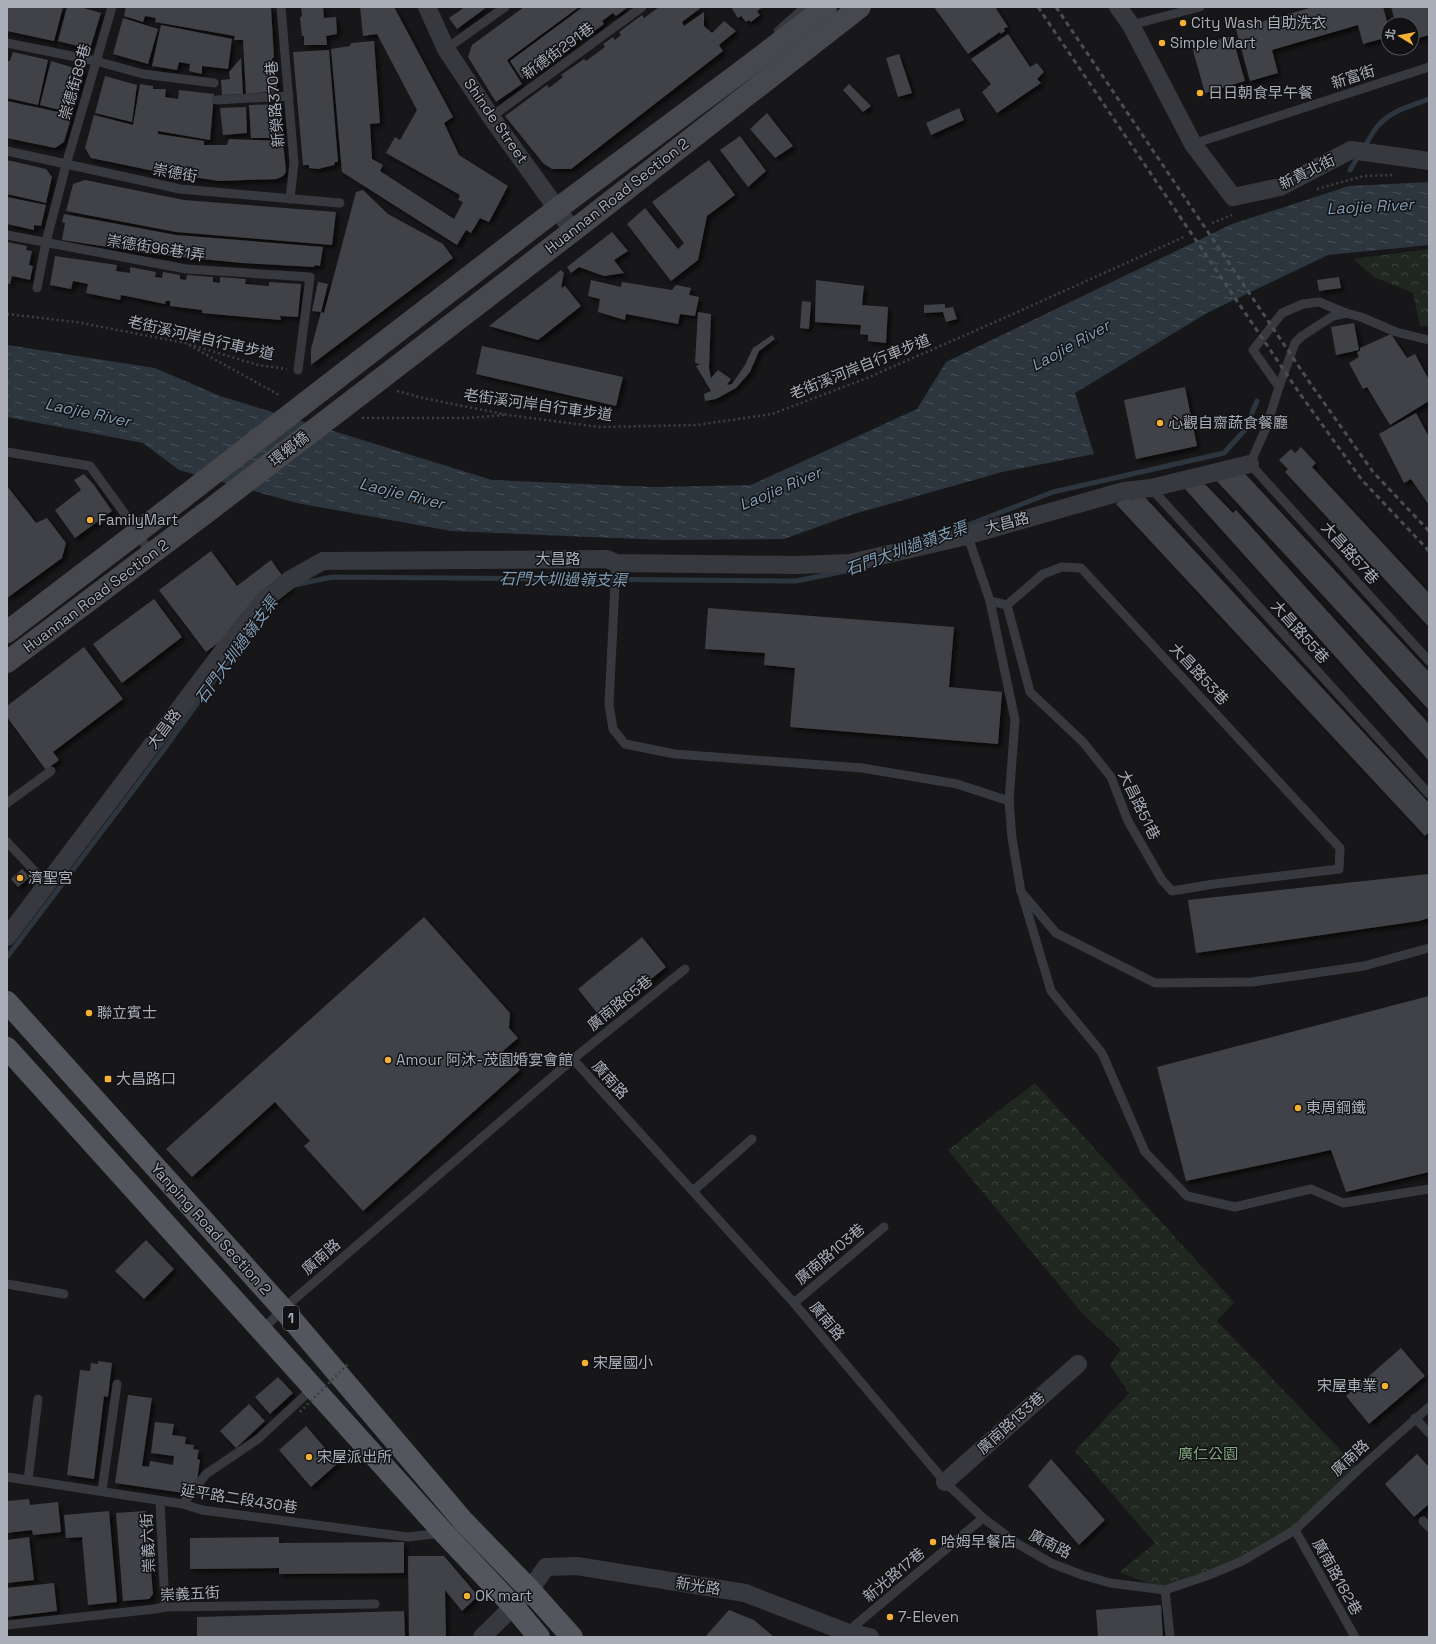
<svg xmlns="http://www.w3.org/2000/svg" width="1436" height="1644" font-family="'Space Grotesk','Noto Sans TC',sans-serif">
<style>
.forest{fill:url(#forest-crowns)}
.water{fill:url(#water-ripples)}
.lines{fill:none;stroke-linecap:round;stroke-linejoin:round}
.stream{stroke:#2d363e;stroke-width:5}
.building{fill:#414246;filter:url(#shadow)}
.path{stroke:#3e4045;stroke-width:2.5;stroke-dasharray:2 3;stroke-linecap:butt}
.service{stroke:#38393e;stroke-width:9}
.minor{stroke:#38393e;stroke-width:18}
.secondary{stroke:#46484e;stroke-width:22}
.primary{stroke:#54565d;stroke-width:22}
.rail{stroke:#4b4d53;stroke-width:3;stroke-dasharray:5 4;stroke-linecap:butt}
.path-bridge{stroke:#3e4045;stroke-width:2.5;stroke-dasharray:2 3;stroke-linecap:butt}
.secondary-bridge{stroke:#46484e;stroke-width:22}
.poi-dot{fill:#f5b133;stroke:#121214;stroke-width:1.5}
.labels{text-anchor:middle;stroke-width:3;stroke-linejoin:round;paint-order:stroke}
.shield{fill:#121214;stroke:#7c7f88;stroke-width:1}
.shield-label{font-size:14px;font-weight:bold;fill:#a9aeb9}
.poi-label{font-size:15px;fill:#a9aeb9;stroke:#121214;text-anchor:start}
.street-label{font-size:15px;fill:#a9aeb9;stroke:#121214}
.park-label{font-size:15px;fill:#80a581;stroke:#121214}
.water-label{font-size:16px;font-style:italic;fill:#809db5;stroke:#121214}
</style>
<defs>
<pattern id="forest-crowns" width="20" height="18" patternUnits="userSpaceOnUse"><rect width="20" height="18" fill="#1f2720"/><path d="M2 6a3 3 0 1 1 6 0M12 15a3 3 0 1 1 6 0" fill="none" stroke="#3d443e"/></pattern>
<pattern id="water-ripples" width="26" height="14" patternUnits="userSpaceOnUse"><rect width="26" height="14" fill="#2d363e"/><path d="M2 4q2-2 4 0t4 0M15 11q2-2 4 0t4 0" fill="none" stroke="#495158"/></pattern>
<filter id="shadow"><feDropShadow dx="3.5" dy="3.5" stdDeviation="2" flood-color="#0009"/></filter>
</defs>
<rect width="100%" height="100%" fill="#171719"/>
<g class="forest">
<path d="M1429 249V326H1420L1413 293 1374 277 1353 259Z"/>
<path d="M1035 1083 1234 1302 1217 1321 1356 1466 1318 1508 1242 1561 1165 1590 1120 1572 1155 1543 1075 1451 1129 1393 1110 1365 1121 1349 1082 1313 948 1150Z"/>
</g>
<path class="water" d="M1429 182V245L1328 255 1207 313 1075 393 1094 454 1002 472 854 514 784 539 662 540 451 531 297 503 179 470 143 443 7 417V345L155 368 220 396 492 480 655 487 751 485 917 409 946 362 1232 224 1349 186Z"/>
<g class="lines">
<g class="stream">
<path d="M1364 148C1368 141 1372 133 1377 127 1390 111 1410 106 1429 99"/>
<path d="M1350 170 1359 155"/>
<path d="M955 530 1053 492 1224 453 1245 430 1257 401"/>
<path d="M294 585 332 577 796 581 846 571"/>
<path d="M7 957 165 748 243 640"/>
</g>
</g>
<g class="building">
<path d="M7 7H63L54 41 7 31Z"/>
<path d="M67 7H80L101 13 90 49 58 41Z"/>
<path d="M126 7H271L274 58H272L273 66H269L270 77 276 78 277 91 246 94 243 40H234L235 36 155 22 156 18 145 16 143 22 124 16Z"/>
<path d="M301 7H323L324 18 336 17 337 34 326 36 327 45H304V36H302L300 18 302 16Z"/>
<path d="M360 7H394L453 117 444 123 459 155 508 186 489 222 480 218 471 233 466 230 457 245 342 172 331 49 350 46 351 43 374 41 380 123 370 124 372 159 383 165 380 171 454 219 463 202 458 200 460 195 386 153 395 137 400 140 417 110 377 34 363 36Z"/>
<path d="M465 7H487L457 29 449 18Z"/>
<path d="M524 7H579L507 60 522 84 496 102 468 57 472 45Z"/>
<path d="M583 7H628L616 16 613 13 602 21 604 24 593 32 591 30 575 41 577 44 565 51 564 49 546 62 548 65 537 72 535 70 522 79 510 61Z"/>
<path d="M659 7H702L682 22 684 26 704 12V26L712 33 724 21 736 31 719 45 723 51 571 169H552L543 163 505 116 547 85 549 88 563 77 561 75 584 59 586 61 605 47 603 44 613 37 615 40 621 35 619 32 642 15 644 18Z"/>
<path d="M731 7H763L757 11 760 15 751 22 749 20 746 22 741 16 738 18Z"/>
<path d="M934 7H995L1008 27 1004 28 1005 31 1001 34 1000 32 968 54Z"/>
<path d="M1313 7H1383L1388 25V37L1363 44 1358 25 1272 50 1278 73 1250 81 1236 29Z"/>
<path d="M1391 7H1429V35L1412 40V24H1396Z"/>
<path d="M123 18 158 29 148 64 113 54Z"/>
<path d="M161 25 232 39 228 69 202 66V74L189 71 190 64 179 62 177 70 152 66Z"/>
<path d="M1008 34 1030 67 1037 63 1044 72 1037 79 1041 83 997 113 982 92 991 84 971 59Z"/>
<path d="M1232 36 1245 81 1205 93 1192 47Z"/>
<path d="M329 50 338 162H335L334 165 318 169 309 168V165H303L293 52Z"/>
<path d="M13 52 48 60 38 105 7 98V61H10Z"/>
<path d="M899 54 912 93 898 97 886 58Z"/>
<path d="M241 58 243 94 222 95 221 80 230 79 229 72Z"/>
<path d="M51 61 84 71 72 113 40 105Z"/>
<path d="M105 76 137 85 132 122 95 113Z"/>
<path d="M140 84 153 86V89H166L165 97 178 99 179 90 214 94 210 140 158 131V134L204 141V145H227L229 139 283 141 286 172 283 176 277 179 219 181 154 171 91 158 85 148 94 115 133 125Z"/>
<path d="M849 84 871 106 863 112 843 90Z"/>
<path d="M7 101 72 115 64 142 55 148 7 138Z"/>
<path d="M280 104 283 138H251L249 105Z"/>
<path d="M246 107 247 133 223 135 220 108Z"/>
<path d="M959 108 964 120 931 135 926 123Z"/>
<path d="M767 113 793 146 775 158 750 129Z"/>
<path d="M740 136 766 171 748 187 720 150Z"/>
<path d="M7 160 46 169 52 177 46 203 7 194Z"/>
<path d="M709 160 735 195 707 216 698 260 671 281 627 224 645 208 678 249 684 243 652 202Z"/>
<path d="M85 180 184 200 336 212 332 245 176 232 66 211 73 184Z"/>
<path d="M363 190 388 214 443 244 453 258 311 365V349L321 312 312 311 318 282 328 284 321 312 324 313 356 192Z"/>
<path d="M7 197 46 205 41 226 34 225V230L7 224Z"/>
<path d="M64 214 176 235 323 247 320 266 315 265 314 267 242 263 201 259 147 253 62 240 65 223 62 222Z"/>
<path d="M612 232 628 251 614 260 624 273 604 276 579 267 571 273 567 267Z"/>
<path d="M7 242 27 246 26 250 32 251 29 265 33 266 30 280 12 276 10 284H7Z"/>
<path d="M55 256 117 265 116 271 130 273V267L156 272 155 277 162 278 163 272 180 275V279L186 280 187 275 213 277V282L220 283V277L246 279 245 284 269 286V282L301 284 298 317 280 316 281 320 202 313V310L170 306V301H166L165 304 121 295 120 300 86 293 88 284 73 281 71 289 50 285Z"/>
<path d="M561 270 564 273 561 288 565 286 581 306 538 340 489 326Z"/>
<path d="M1339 277 1341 288 1319 291 1317 280Z"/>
<path d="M591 280 621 287 622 282 672 290 676 285 691 288 689 295 699 297 695 316 680 314 678 324 626 314 625 320 598 312 600 299 588 296Z"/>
<path d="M816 280 864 286 862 305 888 307 886 343 868 341V335L860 334 861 325 815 322Z"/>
<path d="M802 301 811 302 809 329 800 328Z"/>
<path d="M945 304V308L953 307 957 319 946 322 943 312 924 313V305Z"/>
<path d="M698 312 711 314 709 368 711 378 718 370 731 379 727 385 732 384 745 365 753 348 772 335 775 339 759 351 750 372 736 388 716 399 705 401 704 394 711 391 696 366 700 364 695 363Z"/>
<path d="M1354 323 1359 350 1336 355 1331 327Z"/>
<path d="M1391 334 1407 358 1415 354 1429 380V401L1390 425 1367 387 1363 389 1349 363 1359 357 1357 352 1360 351V348Z"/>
<path d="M482 346 623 377 616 406 476 374Z"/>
<path d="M1185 387 1197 446 1136 459 1124 400Z"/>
<path d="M1416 413 1429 437V505L1411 479 1404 483 1379 434Z"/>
<path d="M1301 447 1316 463 1312 467 1429 593V627L1285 472 1288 469 1279 460 1291 449 1295 453Z"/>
<path d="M1236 464 1429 672V710L1214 478Z"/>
<path d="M84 474 94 485 112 511 75 538 55 510 81 490 74 480Z"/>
<path d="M1198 477 1233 513 1236 510 1429 724V761L1185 489Z"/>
<path d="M7 486 36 523 47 518 66 543 62 558 7 598Z"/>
<path d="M1140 492 1429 803V832L1425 836 1116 504 1127 494 1132 500Z"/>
<path d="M211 551 237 586 271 560 291 588 206 652 159 590Z"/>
<path d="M154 599 182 637 122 683 93 644Z"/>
<path d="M708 608 954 627 949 687 1002 692 998 744 790 727 795 668 764 665 765 653 705 649Z"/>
<path d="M84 647 123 699 53 752 59 760 46 770 7 717V706Z"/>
<path d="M22 869 30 877 18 887 11 879Z"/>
<path d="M1429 874V918L1419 921 1196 953 1188 900Z"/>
<path d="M424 917 510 1013 509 1028 518 1038 503 1051 520 1070 363 1211 304 1146 310 1141 275 1102 192 1177 166 1149Z"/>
<path d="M642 937 666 967 602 1019 578 989Z"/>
<path d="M1429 996V1172L1346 1192 1331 1150 1186 1181 1157 1067Z"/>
<path d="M146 1240 174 1269 144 1299 115 1271Z"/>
<path d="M1401 1348 1425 1376 1369 1424 1346 1396Z"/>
<path d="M98 1361 112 1363 108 1397 104 1396 94 1479 67 1475 80 1370 90 1371 91 1363 98 1364Z"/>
<path d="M278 1377 293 1393 270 1414 255 1397Z"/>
<path d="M128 1395 152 1398 142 1466 149 1467 150 1461 173 1465 174 1456 151 1453 155 1422 174 1424 172 1435 186 1437 185 1444 194 1445 193 1449 199 1450 197 1459 200 1460 197 1480 184 1493 115 1483Z"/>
<path d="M249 1404 265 1421 236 1448 220 1431Z"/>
<path d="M306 1426 338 1463 311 1487 279 1450Z"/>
<path d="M1417 1454 1429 1467V1504L1414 1517 1385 1484Z"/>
<path d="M1051 1459 1105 1520 1079 1545 1028 1486Z"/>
<path d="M29 1499 30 1505 58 1502 61 1532 33 1535 32 1530 7 1533V1501Z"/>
<path d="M109 1511 117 1602 88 1605 82 1537 66 1538 64 1515Z"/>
<path d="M146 1511 153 1594 149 1599 123 1601 116 1513Z"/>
<path d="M29 1537 34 1580 7 1583V1540Z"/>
<path d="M279 1537V1543L404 1542V1573L279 1574V1568L190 1569V1538Z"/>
<path d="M408 1556H444L478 1596 462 1611 445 1590 446 1637H409Z"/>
<path d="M54 1583 57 1611 7 1617V1588Z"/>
<path d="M1161 1605 1163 1637H1098L1096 1610Z"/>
<path d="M729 1610 754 1620 774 1637H705Z"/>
<path d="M404 1611 405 1637H197V1617Z"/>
</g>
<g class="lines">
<g class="path">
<path d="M1317 189 1364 176 1394 175"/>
<path d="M1212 223 1232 215"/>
<path d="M7 314 76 322 185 343 258 365 287 369"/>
<path d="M189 345 279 395"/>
<path d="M397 391 423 398 508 415 599 427 697 425 772 414 867 378 1002 319 1186 236"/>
<path d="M362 418H467L505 415"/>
</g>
<g class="service">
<path d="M281 7 294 163 290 199"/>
<path d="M1131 25 1200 7"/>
<path d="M778 31 805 7"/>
<path d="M7 43 96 61 143 74 214 83"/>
<path d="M446 49 505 7"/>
<path d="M216 100 289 96"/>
<path d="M491 117 642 7"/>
<path d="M1193 144 1429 67"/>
<path d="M7 151 180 189 340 203"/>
<path d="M7 235 186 269 310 277 298 370"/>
<path d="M37 288 46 242 66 165 112 7"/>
<path d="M1429 340 1396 332 1361 317 1346 313 1333 316 1302 336 1295 343 1279 387 1266 428 1250 464 1429 661"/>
<path d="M1279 387 1253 350 1282 313 1303 304 1319 302 1346 313"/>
<path d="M7 452 90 466 138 532 150 554"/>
<path d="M1151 488 1429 794"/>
<path d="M967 534 990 601 1007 605"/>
<path d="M616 563 609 705 613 729 625 744 675 754 862 768 957 784 1009 801"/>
<path d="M1062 567 1081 568 1340 848 1339 869 1214 884 1172 891 1162 880 1128 821 1111 777 1083 742 1030 692 1007 605 1043 574Z"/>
<path d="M990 601 1015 720 1009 801 1012 838 1021 892 1056 933 1155 983 1252 982 1364 966 1429 948"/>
<path d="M7 803 51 771"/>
<path d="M7 842 47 884"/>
<path d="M1023 897 1051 991 1102 1053 1145 1152 1187 1196 1235 1207 1311 1189 1343 1203 1429 1189"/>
<path d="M573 1059 794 1303 945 1482 983 1518 1018 1544 1051 1563 1082 1575 1110 1583 1165 1590 1209 1575 1242 1561 1295 1530 1359 1469 1429 1407"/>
<path d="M693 1191 752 1139"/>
<path d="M7 1284 64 1294"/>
<path d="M794 1303 884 1227"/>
<path d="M262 1330 283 1309 573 1059 685 969"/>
<path d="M1415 1418 1429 1433"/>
<path d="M7 1477 183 1504 202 1510 408 1537 442 1533"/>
<path d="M28 1480 38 1399"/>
<path d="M102 1491 117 1384"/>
<path d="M160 1501 165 1607"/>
<path d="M183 1504 206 1474 258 1439 313 1388"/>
<path d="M1423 1521 1429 1527"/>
<path d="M1295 1530 1355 1637"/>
<path d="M1165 1590 1170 1637"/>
<path d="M7 1625 155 1609 165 1607 375 1604"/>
<path d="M846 1633 983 1518"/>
</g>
<g class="minor">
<path d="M427 7 446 49 491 117 573 231"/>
<path d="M1118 7 1131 25 1193 144 1233 197 1280 187 1351 150 1429 161"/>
<path d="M7 937 223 651 265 599 291 579 323 561 607 559 616 563 797 565 850 563 962 537 1124 491 1151 488 1250 464"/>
<path d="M945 1482 1078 1364"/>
<path d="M482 1637 530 1590 546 1567 577 1566 745 1593 846 1632 870 1637"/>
</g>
<g class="secondary">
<path d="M349 369 557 209 750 65 826 7"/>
<path d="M374 384 587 220 860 7"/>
<path d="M7 632 181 499"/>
<path d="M7 662 203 515"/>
</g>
<g class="primary">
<path d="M7 1002 283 1309 464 1522 530 1590 572 1637"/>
<path d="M7 1048 444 1533 514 1607 539 1637"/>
</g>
<g class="rail">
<path d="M1038 7 1298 391 1362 480 1429 551"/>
<path d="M1056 7 1310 383 1373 472 1429 531"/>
</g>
<path class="path-bridge" d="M300 1412 348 1364"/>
<g class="secondary-bridge">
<path d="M181 499 349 369"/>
<path d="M203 515 374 384"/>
</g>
</g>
<g class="poi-dot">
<circle cx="1183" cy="23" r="4"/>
<circle cx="1162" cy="43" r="4"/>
<circle cx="1200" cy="93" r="4"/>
<circle cx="1160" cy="423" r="4"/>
<circle cx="90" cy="520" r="4"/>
<circle cx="20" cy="878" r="4"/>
<circle cx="89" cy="1013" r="4"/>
<circle cx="388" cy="1060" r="4"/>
<rect x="104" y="1075" width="8" height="8" rx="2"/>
<circle cx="1298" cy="1108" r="4"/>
<circle cx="585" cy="1363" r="4"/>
<circle cx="1385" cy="1386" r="4"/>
<circle cx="309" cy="1457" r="4"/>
<circle cx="933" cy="1542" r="4"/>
<circle cx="467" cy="1596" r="4"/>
<circle cx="890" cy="1617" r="4"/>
</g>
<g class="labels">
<rect class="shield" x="283" y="1306" width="16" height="24" rx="3"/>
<g class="shield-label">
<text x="291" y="1323">1</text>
</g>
<g class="poi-label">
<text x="1191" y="28">City Wash 自助洗衣</text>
<text x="1170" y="48">Simple Mart</text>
<text x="1208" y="98">日日朝食早午餐</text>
<text x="1168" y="428">心觀自齋蔬食餐廳</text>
<text x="98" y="525">FamilyMart</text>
<text x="28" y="883">濟聖宮</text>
<text x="97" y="1018">聯立賓士</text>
<text x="396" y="1065">Amour 阿沐-茂園婚宴會館</text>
<text x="116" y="1084">大昌路口</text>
<text x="1306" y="1113">東周鋼鐵</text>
<text x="593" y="1368">宋屋國小</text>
<text x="1377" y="1391" text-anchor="end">宋屋車業</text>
<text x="317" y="1462">宋屋派出所</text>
<text x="941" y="1547">哈姆早餐店</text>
<text x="475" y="1601">OK mart</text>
<text x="898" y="1622">7-Eleven</text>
</g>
<g class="street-label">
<text transform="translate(558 51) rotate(-36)" y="5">新德街291巷</text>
<text transform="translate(1353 77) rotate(-18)" y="5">新富街</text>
<text transform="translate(75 82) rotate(-74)" y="5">崇德街89巷</text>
<text transform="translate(275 104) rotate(-95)" y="5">新榮路370巷</text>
<text transform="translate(496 121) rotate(55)" y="5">Shinde Street</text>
<text transform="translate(1307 172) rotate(-26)" y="5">新貴北街</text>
<text transform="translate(175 173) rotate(10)" y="5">崇德街</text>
<text transform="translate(617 196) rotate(-38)" y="5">Huannan Road Section 2</text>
<text transform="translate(156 248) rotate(9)" y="5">崇德街96巷1弄</text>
<text transform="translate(201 338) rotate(13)" y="5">老街溪河岸自行車步道</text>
<text transform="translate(860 367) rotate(-22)" y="5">老街溪河岸自行車步道</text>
<text transform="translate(538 405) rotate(8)" y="5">老街溪河岸自行車步道</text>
<text transform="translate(289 449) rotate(-38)" y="5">環鄉橋</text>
<text transform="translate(1007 523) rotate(-15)" y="5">大昌路</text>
<text transform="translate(1350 553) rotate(48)" y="5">大昌路57巷</text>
<text x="558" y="564">大昌路</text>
<text transform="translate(96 596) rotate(-37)" y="5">Huannan Road Section 2</text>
<text transform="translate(1300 632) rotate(48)" y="5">大昌路55巷</text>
<text transform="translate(1199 674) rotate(47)" y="5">大昌路53巷</text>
<text transform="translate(164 729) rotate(-53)" y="5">大昌路</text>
<text transform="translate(1139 805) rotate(64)" y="5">大昌路51巷</text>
<text transform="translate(620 1003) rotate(-39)" y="5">廣南路65巷</text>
<text transform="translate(610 1080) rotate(48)" y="5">廣南路</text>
<text transform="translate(211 1229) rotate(48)" y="5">Yanping Road Section 2</text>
<text transform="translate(830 1254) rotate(-40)" y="5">廣南路103巷</text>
<text transform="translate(321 1257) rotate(-41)" y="5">廣南路</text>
<text transform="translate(827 1321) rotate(50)" y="5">廣南路</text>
<text transform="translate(1011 1423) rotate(-42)" y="5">廣南路133巷</text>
<text transform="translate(1350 1458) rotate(-43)" y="5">廣南路</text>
<text transform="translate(239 1499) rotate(9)" y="5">延平路二段430巷</text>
<text transform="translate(148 1543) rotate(-93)" y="5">崇義六街</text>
<text transform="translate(1050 1544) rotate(27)" y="5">廣南路</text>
<text transform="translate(894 1575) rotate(-40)" y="5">新光路17巷</text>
<text transform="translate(1337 1577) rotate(61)" y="5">廣南路182巷</text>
<text transform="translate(698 1586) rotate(9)" y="5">新光路</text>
<text transform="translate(190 1594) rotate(-3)" y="5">崇義五街</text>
</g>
<g class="park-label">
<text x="1208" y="1459">廣仁公園</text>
</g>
<g class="water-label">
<text transform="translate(1370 206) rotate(-3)" y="6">Laojie River</text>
<text transform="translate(1070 345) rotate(-29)" y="6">Laojie River</text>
<text transform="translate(88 412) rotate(12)" y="6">Laojie River</text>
<text transform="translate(780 488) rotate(-23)" y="6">Laojie River</text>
<text transform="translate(402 493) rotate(14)" y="6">Laojie River</text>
<text transform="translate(906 548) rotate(-20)" y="6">石門大圳過嶺支渠</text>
<text transform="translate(563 579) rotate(1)" y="6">石門大圳過嶺支渠</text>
<text transform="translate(236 650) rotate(-54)" y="6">石門大圳過嶺支渠</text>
</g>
</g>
<rect width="1436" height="1644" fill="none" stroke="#a9aeb9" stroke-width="16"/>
<g transform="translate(1400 36) rotate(280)"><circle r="19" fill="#121214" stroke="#4e5056"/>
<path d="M0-3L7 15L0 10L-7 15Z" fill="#f5b133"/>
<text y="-6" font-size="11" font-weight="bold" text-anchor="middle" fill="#a9aeb9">北</text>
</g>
</svg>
